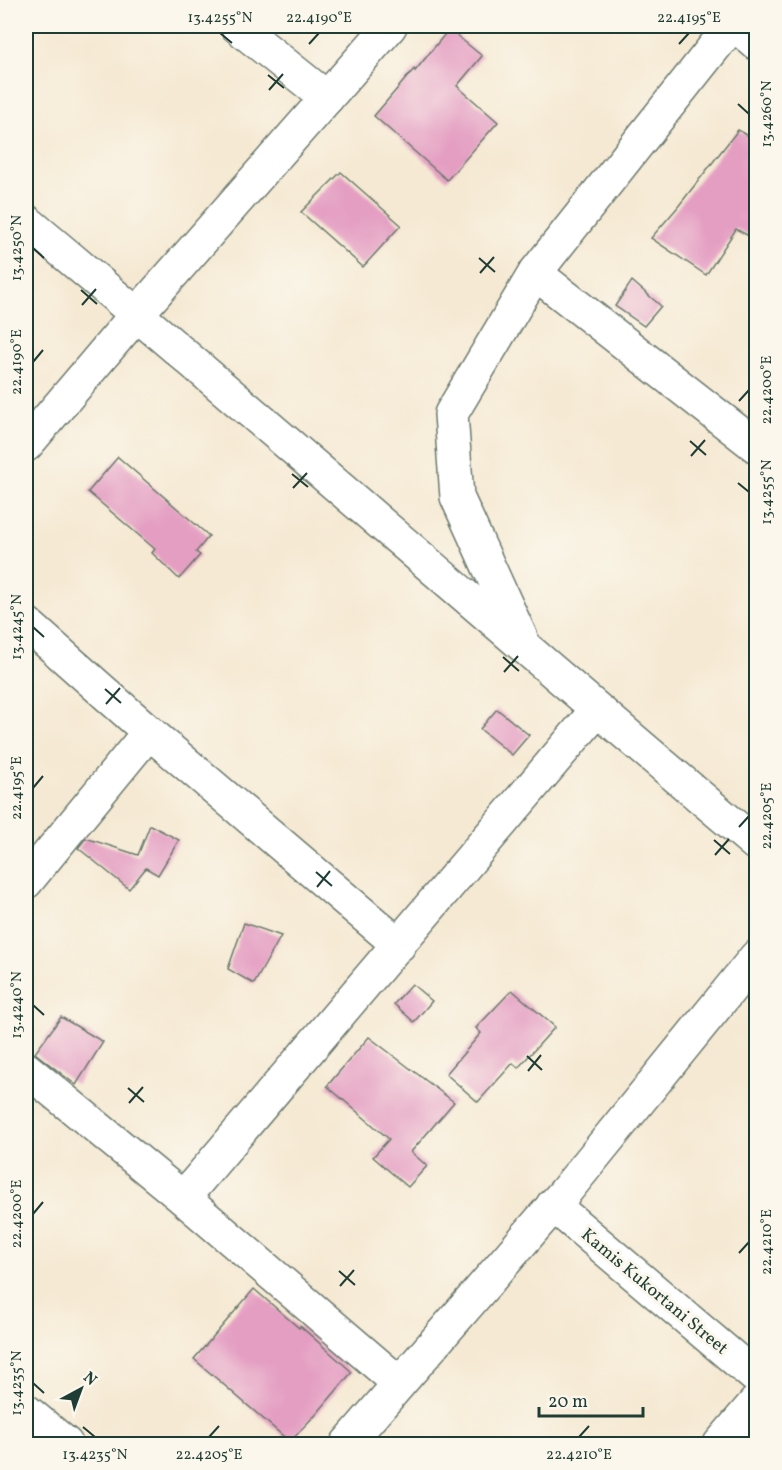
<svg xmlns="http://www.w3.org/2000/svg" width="782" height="1470" font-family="Vollkorn,serif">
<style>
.building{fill:#e49ec2}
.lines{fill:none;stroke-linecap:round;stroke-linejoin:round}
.minor-casing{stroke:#6a796c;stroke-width:36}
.minor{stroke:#fff;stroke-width:33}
.ticks{fill:none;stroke:#1f3d34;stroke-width:2}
.labels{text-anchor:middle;stroke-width:6;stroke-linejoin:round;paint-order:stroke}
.street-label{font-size:18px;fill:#1f3d34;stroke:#fbf7ec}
.neatline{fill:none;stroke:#1f3d34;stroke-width:2}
.ticks-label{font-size:15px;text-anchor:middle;fill:#1f3d34}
</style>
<rect width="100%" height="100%" fill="#fbf7ec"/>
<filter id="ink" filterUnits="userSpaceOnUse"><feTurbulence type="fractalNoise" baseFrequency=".0167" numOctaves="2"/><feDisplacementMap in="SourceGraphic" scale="12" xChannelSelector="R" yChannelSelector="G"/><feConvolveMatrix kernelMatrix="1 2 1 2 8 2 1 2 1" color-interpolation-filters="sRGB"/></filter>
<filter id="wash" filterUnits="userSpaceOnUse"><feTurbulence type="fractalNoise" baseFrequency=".008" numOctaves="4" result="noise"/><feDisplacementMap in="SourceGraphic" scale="24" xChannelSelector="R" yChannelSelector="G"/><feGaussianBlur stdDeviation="1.35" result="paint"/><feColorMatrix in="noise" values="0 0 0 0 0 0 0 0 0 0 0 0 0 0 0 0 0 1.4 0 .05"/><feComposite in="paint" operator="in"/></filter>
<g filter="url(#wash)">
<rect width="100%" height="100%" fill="#f5e9d3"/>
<g id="blocks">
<g class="building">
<path d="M449 29 482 56 457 86 498 122 447 180 374 116 414 69 415 71Z"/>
<path d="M738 130 756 140V240L736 229 706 275 651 238 677 208Z"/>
<path d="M341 172 401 225 363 267 301 212Z"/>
<path d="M632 281 661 306 644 326 615 306Z"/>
<path d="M118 457 209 536 196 552 200 555 179 579 152 553 155 549 88 492Z"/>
<path d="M497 709 529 735 512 755 480 729Z"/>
<path d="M150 825 179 840 158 875 146 868 129 889 78 848 86 838 138 855Z"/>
<path d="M244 923 281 936 254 984 228 969Z"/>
<path d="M412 984 432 1001 414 1022 394 1004Z"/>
<path d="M512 990 555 1027 518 1068 513 1063 478 1102 446 1074 481 1033 476 1028Z"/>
<path d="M61 1017 103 1042 76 1085 35 1053Z"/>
<path d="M369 1037 454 1102 411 1152 427 1166 408 1187 373 1157 389 1139 327 1086Z"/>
<path d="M254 1289 299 1328 300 1326 352 1372 314 1417H313L290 1442 194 1359Z"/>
</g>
</g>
</g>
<g filter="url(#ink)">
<use href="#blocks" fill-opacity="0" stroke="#6a796c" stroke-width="1.5"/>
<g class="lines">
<g class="minor-casing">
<g id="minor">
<path d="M237 26 327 98"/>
<path d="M736 26 756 43"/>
<path d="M26 221C271 426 511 638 756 844"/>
<path d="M535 273 756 446"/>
<path d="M26 445 137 314 390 26"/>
<path d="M26 623 149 732 399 945"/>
<path d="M521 638 457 497 451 414 535 273 731 26"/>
<path d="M26 882 149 732"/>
<path d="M26 1069 183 1198 399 1383"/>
<path d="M183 1198 597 710"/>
<path d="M553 1205 756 1377"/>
<path d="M26 1411 66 1444"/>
<path d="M347 1444 565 1192 756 957"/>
<path d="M720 1444 756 1402"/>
</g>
</g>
<use href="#minor" class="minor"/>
</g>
</g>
<path class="ticks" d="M220 33 232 43M309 44 319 33M679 44 689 33M268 75 284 88M269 90 283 74M738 104 749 114M33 248 44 258M479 258 495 272M480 273 494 257M81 290 97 304M82 305 96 289M33 362 43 350M739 401 749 390M690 441 706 455M691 456 705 440M292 474 308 487M738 483 749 492M293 488 307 473M33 627 44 637M503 657 519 671M504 672 518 656M105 689 121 703M106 704 120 688M33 788 43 776M739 827 749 816M714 840 730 854M715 855 729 839M316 872 332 886M317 887 330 871M33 1005 44 1015M527 1056 542 1070M528 1071 541 1055M128 1088 144 1102M129 1103 143 1087M33 1214 43 1202M739 1253 749 1242M339 1271 355 1285M340 1286 354 1270M33 1383 44 1393M83 1427 95 1437M209 1437 219 1426M579 1437 589 1426"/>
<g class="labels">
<g class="street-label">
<text transform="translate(655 1291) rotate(40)" y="6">Kamis Kukortani Street</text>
</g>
</g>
<rect width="782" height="1470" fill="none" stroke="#fbf7ec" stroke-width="66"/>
<g transform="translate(81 1389) rotate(41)" stroke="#fbf7ec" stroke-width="4.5" paint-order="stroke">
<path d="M0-4.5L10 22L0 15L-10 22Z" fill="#1f3d34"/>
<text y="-9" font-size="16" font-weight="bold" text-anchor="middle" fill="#1f3d34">N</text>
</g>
<path d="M539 1407v9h104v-9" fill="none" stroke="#1f3d34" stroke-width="3"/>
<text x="548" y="1407" font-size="18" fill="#1f3d34" stroke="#fbf7ec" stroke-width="4.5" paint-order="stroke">20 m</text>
<rect x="33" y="33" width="716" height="1404" class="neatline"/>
<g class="ticks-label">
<text x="220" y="22">13.4255°N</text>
<text x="319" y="22">22.4190°E</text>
<text x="689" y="22">22.4195°E</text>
<text transform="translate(766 114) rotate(-90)" y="5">13.4260°N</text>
<text transform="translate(16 248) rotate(-90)" y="5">13.4250°N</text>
<text transform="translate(16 362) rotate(-90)" y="5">22.4190°E</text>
<text transform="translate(766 390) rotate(-90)" y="5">22.4200°E</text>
<text transform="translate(766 492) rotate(-90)" y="5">13.4255°N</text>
<text transform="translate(16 627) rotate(-90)" y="5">13.4245°N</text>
<text transform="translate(16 788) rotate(-90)" y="5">22.4195°E</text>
<text transform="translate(766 816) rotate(-90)" y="5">22.4205°E</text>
<text transform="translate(16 1005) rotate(-90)" y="5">13.4240°N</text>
<text transform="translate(16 1214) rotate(-90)" y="5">22.4200°E</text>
<text transform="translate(766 1242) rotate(-90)" y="5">22.4210°E</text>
<text transform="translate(16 1383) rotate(-90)" y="5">13.4235°N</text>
<text x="95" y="1459">13.4235°N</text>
<text x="209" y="1459">22.4205°E</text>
<text x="579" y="1459">22.4210°E</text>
</g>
</svg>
